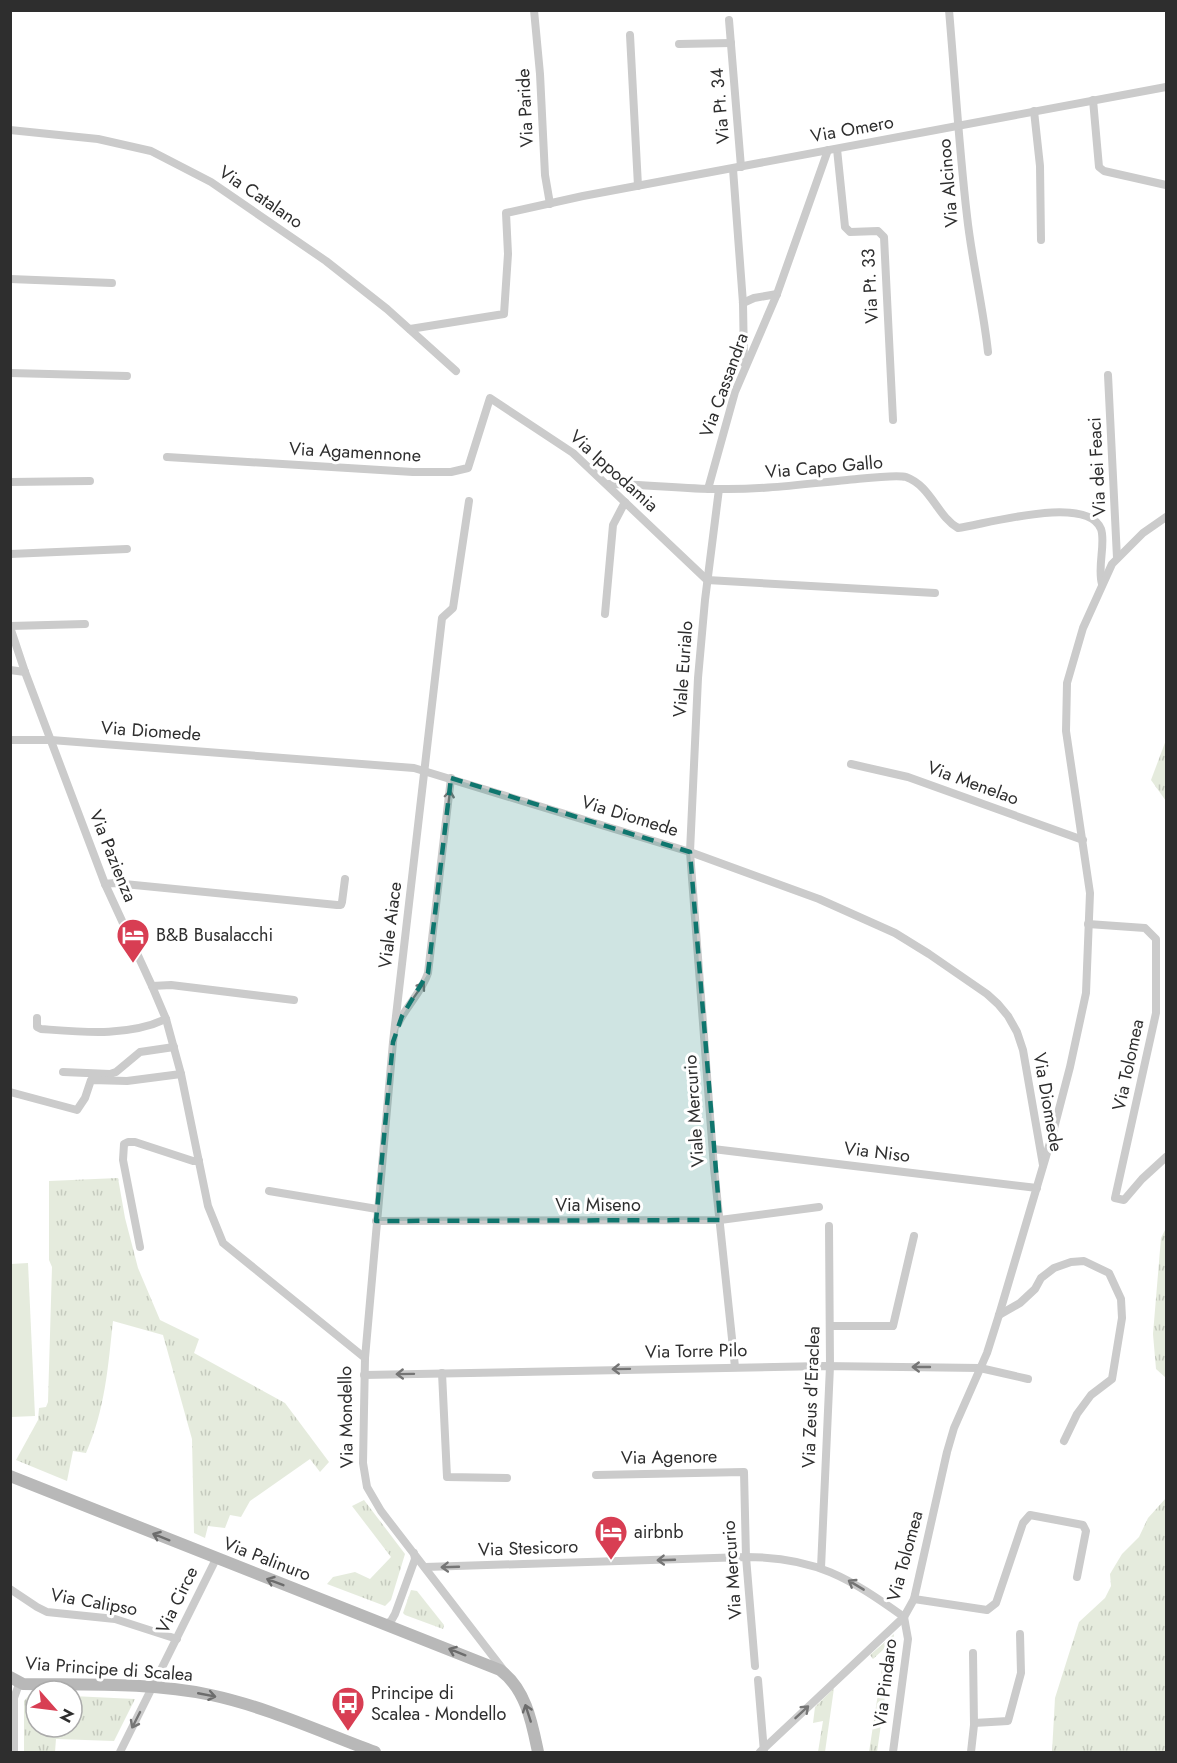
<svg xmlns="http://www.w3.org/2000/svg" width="1177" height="1763" font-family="Jost,sans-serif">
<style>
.grass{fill:url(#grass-tufts)}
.pitch{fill:#e5ebdd}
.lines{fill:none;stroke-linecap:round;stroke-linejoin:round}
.street{stroke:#cbcbcb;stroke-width:8}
.secondary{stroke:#b8b8b8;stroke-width:12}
.oneway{stroke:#757575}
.oneway2{stroke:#6c6c6c}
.marked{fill:#0f766e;fill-opacity:0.2;stroke:#0f766e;stroke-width:4.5;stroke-dasharray:12 8;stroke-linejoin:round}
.labels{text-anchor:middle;stroke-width:6;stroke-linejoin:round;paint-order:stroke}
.street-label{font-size:18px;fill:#2e2e2e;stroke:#fff}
.poi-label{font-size:18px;fill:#2e2e2e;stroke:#fff;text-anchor:start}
</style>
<defs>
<pattern id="grass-tufts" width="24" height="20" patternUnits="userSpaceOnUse" patternTransform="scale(1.5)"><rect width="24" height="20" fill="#e5ebdd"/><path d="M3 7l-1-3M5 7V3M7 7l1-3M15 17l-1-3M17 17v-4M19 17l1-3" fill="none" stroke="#c5cabe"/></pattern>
</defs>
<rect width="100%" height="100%" fill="#fff"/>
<g class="grass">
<path d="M1166 740V801L1151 780Z"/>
<path d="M118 1178 125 1218 138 1268 160 1320 199 1339 194 1353 285 1403 329 1462 320 1472 310 1459 250 1501 241 1517 230 1515 225 1528 208 1526 205 1538 194 1533 192 1439 163 1335 113 1321C108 1367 105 1410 86 1453L73 1451 67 1481 16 1460 38 1420 39 1408 46 1407 48 1402 52 1267 49 1260V1181Z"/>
<path d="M1166 1228V1378L1156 1369 1153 1334 1161 1238Z"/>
<path d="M1166 1498V1752H1052L1055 1698 1079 1622 1105 1598 1111 1586 1110 1574 1122 1554 1139 1537 1148 1518Z"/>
<path d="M364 1500 405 1554 391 1600 385 1606 327 1584 333 1577 355 1572 370 1579 391 1557 352 1506Z"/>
<path d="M411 1590 417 1591 444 1625 443 1629 405 1615 403 1613Z"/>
<path d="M894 1634 877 1752H869L885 1648 873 1659 870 1655Z"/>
<path d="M834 1688 825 1752H818L823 1721 813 1723 815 1707Z"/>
<path d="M30 1694 36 1695V1727H72V1696L135 1699 114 1741 56 1739 55 1752H24V1701Z"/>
</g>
<path class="pitch" d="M28 1263 35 1416 11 1417V1264Z"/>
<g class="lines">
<g class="street">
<path d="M534 10 540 74 545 175 550 204"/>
<path d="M949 10C955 79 959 148 967 216 972 262 983 306 988 352"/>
<path d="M729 20 741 167"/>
<path d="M630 35 638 186"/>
<path d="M679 44 731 43"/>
<path d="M1093 100 1099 167 1104 171 1166 185"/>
<path d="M1034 111 1040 166 1041 240"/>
<path d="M10 130 98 139 151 151 211 182 326 261 387 309 456 371"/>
<path d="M837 149 845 227 850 232 878 231 884 237 893 420"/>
<path d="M733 169 743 303 744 363"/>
<path d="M10 279 112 283"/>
<path d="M743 303 754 298 777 294"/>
<path d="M410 329 504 314 508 254 506 213 583 196 1166 87"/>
<path d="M10 373 127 376"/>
<path d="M1108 375 1117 558"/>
<path d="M167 457 413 472H451L468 468 490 398 573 453 707 580 935 593"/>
<path d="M10 482 90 481"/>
<path d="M608 484C645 484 681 489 718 489 761 490 804 484 847 480 860 479 896 474 906 477 931 486 937 516 958 528 987 524 1087 494 1101 529 1106 543 1097 567 1102 584"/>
<path d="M708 489 735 392 777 294 828 150"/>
<path d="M719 489 705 600 698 678 690 852 714 1168 735 1367"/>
<path d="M10 554 127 549"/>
<path d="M605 614 613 525 625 502"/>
<path d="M10 626 85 624"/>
<path d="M10 627 25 672 105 884 152 986 166 1019 181 1074 208 1206 223 1243 365 1358 363 1463 367 1487 381 1511 505 1672"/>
<path d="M10 670 25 672"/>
<path d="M10 740H51L414 768 690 852 819 899 895 933 929 954 987 994 998 1004 1008 1016 1017 1032 1023 1050 1043 1165"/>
<path d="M851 764 908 777 1083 840"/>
<path d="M105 884 114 883 337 905H341L342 902 345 879"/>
<path d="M1088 924 1145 928 1156 939V1013L1115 1198 1124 1200 1142 1179 1166 1157"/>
<path d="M152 986 171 985 294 1000"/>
<path d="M37 1018V1027L41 1029C82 1032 128 1037 166 1019"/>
<path d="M398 1024C406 1006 422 992 428 973L451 778"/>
<path d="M63 1072 110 1074 116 1072 140 1052 174 1047"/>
<path d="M10 1092 77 1110 85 1098 91 1080 127 1081 181 1074"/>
<path d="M713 1149 1037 1188"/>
<path d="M269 1191 377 1209"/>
<path d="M376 1221 720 1220 819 1207"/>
<path d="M140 1247 123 1160 124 1144 128 1142H135L193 1161H199"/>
<path d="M999 1315 1020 1303 1035 1289 1041 1278 1054 1268 1071 1262 1084 1261 1109 1273 1121 1299 1122 1318 1112 1379 1091 1395 1077 1414 1064 1441"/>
<path d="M830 1326H893L914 1236"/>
<path d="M365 1358 393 1042 442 618 453 608 469 501"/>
<path d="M442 1373 447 1477 507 1478"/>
<path d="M364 1375 823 1366 980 1368 1028 1379"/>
<path d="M596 1475 744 1472 746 1557 755 1666"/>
<path d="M425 1567 746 1557C816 1557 849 1578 904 1617"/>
<path d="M821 1568 830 1366 829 1226"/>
<path d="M10 1589 37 1607 47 1612 115 1619 177 1639"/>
<path d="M914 1599 987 1610 996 1603 1023 1523 1030 1515 1083 1525 1086 1531 1077 1577"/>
<path d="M386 1624 391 1621 395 1614 415 1559 414 1553"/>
<path d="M758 1680 764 1752"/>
<path d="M974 1723 1008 1721 1021 1673 1020 1634"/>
<path d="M14 1752V1698L18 1687 23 1684"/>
<path d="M120 1752 216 1559"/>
<path d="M760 1752 904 1617 914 1599 947 1452 954 1428 987 1353 999 1315 1052 1136 1070 1067 1086 993 1090 893 1066 731 1067 683 1083 628 1112 564 1143 533 1166 517"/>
<path d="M893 1752 908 1639 904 1617"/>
<path d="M971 1752 974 1725 973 1653"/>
</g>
<g class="secondary">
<path d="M10 1476 500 1670C526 1689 532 1723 538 1752"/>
<path d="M10 1677 23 1684C85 1685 150 1682 211 1695 267 1707 321 1732 375 1752"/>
</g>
</g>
<defs><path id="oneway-shaft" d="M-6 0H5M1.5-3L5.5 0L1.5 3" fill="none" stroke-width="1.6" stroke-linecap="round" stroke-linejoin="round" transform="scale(1.5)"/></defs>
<g class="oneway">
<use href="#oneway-shaft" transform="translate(449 799) rotate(-83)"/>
<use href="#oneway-shaft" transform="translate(419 990) rotate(-55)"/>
<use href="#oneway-shaft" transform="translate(921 1367) rotate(-180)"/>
<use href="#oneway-shaft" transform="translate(621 1369) rotate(179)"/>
<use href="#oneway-shaft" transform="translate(405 1374) rotate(179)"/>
<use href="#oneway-shaft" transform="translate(666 1560) rotate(178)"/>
<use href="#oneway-shaft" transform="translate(450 1567) rotate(178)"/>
<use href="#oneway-shaft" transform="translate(856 1585) rotate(-149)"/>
<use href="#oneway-shaft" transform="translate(802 1712) rotate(-43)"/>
<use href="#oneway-shaft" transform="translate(136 1720) rotate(117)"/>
</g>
<g class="oneway2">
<use href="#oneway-shaft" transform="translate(161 1537) rotate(-158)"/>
<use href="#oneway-shaft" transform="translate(275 1582) rotate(-159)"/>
<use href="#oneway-shaft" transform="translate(457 1652) rotate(-158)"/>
<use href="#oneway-shaft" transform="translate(207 1695) rotate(11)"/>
<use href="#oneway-shaft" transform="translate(528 1713) rotate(-108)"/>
</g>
<path class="marked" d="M451 778 690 852 720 1220 376 1221 393 1042 402 1016 428 973Z"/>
<defs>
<g id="hotel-pin" transform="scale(1.725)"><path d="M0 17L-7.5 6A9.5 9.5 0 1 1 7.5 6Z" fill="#d83e53" stroke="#fff"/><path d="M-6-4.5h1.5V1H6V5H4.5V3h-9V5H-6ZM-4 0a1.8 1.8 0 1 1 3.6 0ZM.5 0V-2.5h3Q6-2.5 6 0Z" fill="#fff"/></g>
<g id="bus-pin" transform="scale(1.725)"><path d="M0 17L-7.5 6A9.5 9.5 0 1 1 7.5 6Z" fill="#d83e53" stroke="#fff"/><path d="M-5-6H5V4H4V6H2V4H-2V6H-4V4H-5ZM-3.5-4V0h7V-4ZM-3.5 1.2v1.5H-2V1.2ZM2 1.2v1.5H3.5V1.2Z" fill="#fff"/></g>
</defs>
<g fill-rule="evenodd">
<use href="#hotel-pin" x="133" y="935"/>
<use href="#hotel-pin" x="611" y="1532"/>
<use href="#bus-pin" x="348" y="1703"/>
</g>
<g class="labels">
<g class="street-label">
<text transform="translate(720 106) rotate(-95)" y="6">Via Pt. 34</text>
<text transform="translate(525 108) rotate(-93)" y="6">Via Paride</text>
<text transform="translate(852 129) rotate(-10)" y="6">Via Omero</text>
<text transform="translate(948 183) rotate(-95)" y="6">Via Alcinoo</text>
<text transform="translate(261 197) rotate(34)" y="6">Via Catalano</text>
<text transform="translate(870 286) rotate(-93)" y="6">Via Pt. 33</text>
<text transform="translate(724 385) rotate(-70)" y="6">Via Cassandra</text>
<text transform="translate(355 452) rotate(3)" y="6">Via Agamennone</text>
<text transform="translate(824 467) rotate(-5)" y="6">Via Capo Gallo</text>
<text transform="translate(1097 467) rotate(-93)" y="6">Via dei Feaci</text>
<text transform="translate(614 471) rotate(42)" y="6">Via Ippodamia</text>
<text transform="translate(683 669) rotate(-86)" y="6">Viale Eurialo</text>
<text transform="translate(151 731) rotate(4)" y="6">Via Diomede</text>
<text transform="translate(973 783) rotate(20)" y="6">Via Menelao</text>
<text transform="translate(630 816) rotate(17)" y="6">Via Diomede</text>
<text transform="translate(113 856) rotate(68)" y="6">Via Pazienza</text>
<text transform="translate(390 925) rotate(-83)" y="6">Viale Aiace</text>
<text transform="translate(1128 1065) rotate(-78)" y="6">Via Tolomea</text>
<text transform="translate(1048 1102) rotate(80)" y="6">Via Diomede</text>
<text transform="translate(694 1111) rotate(-94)" y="6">Viale Mercurio</text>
<text transform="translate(877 1152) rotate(7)" y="6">Via Niso</text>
<text x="598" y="1211">Via Miseno</text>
<text transform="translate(696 1351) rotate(-1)" y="6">Via Torre Pilo</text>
<text transform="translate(811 1397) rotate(-88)" y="6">Via Zeus d'Eraclea</text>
<text transform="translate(346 1417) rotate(-91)" y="6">Via Mondello</text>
<text transform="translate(669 1457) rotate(-1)" y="6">Via Agenore</text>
<text transform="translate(528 1548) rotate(-2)" y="6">Via Stesicoro</text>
<text transform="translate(905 1556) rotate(-75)" y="6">Via Tolomea</text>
<text transform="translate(267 1559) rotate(21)" y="6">Via Palinuro</text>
<text transform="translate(732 1570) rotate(-94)" y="6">Via Mercurio</text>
<text transform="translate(177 1600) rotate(-64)" y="6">Via Circe</text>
<text transform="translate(94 1602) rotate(10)" y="6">Via Calipso</text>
<text transform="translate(109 1669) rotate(4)" y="6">Via Principe di Scalea</text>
<text transform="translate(885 1683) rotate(-83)" y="6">Via Pindaro</text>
</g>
<g class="poi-label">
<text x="156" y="941">B&amp;B Busalacchi</text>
<text x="634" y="1538">airbnb</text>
<text x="371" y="1699">Principe di<tspan x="371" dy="21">Scalea - Mondello</tspan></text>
</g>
</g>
<rect width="1177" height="1763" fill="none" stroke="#2e2e2e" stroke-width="24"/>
<g transform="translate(54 1709) rotate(118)"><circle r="28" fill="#ffffff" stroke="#ababab" stroke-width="1.5"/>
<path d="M0-4.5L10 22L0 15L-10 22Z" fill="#d83e53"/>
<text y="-9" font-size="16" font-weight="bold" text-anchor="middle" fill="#2e2e2e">N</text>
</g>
</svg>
